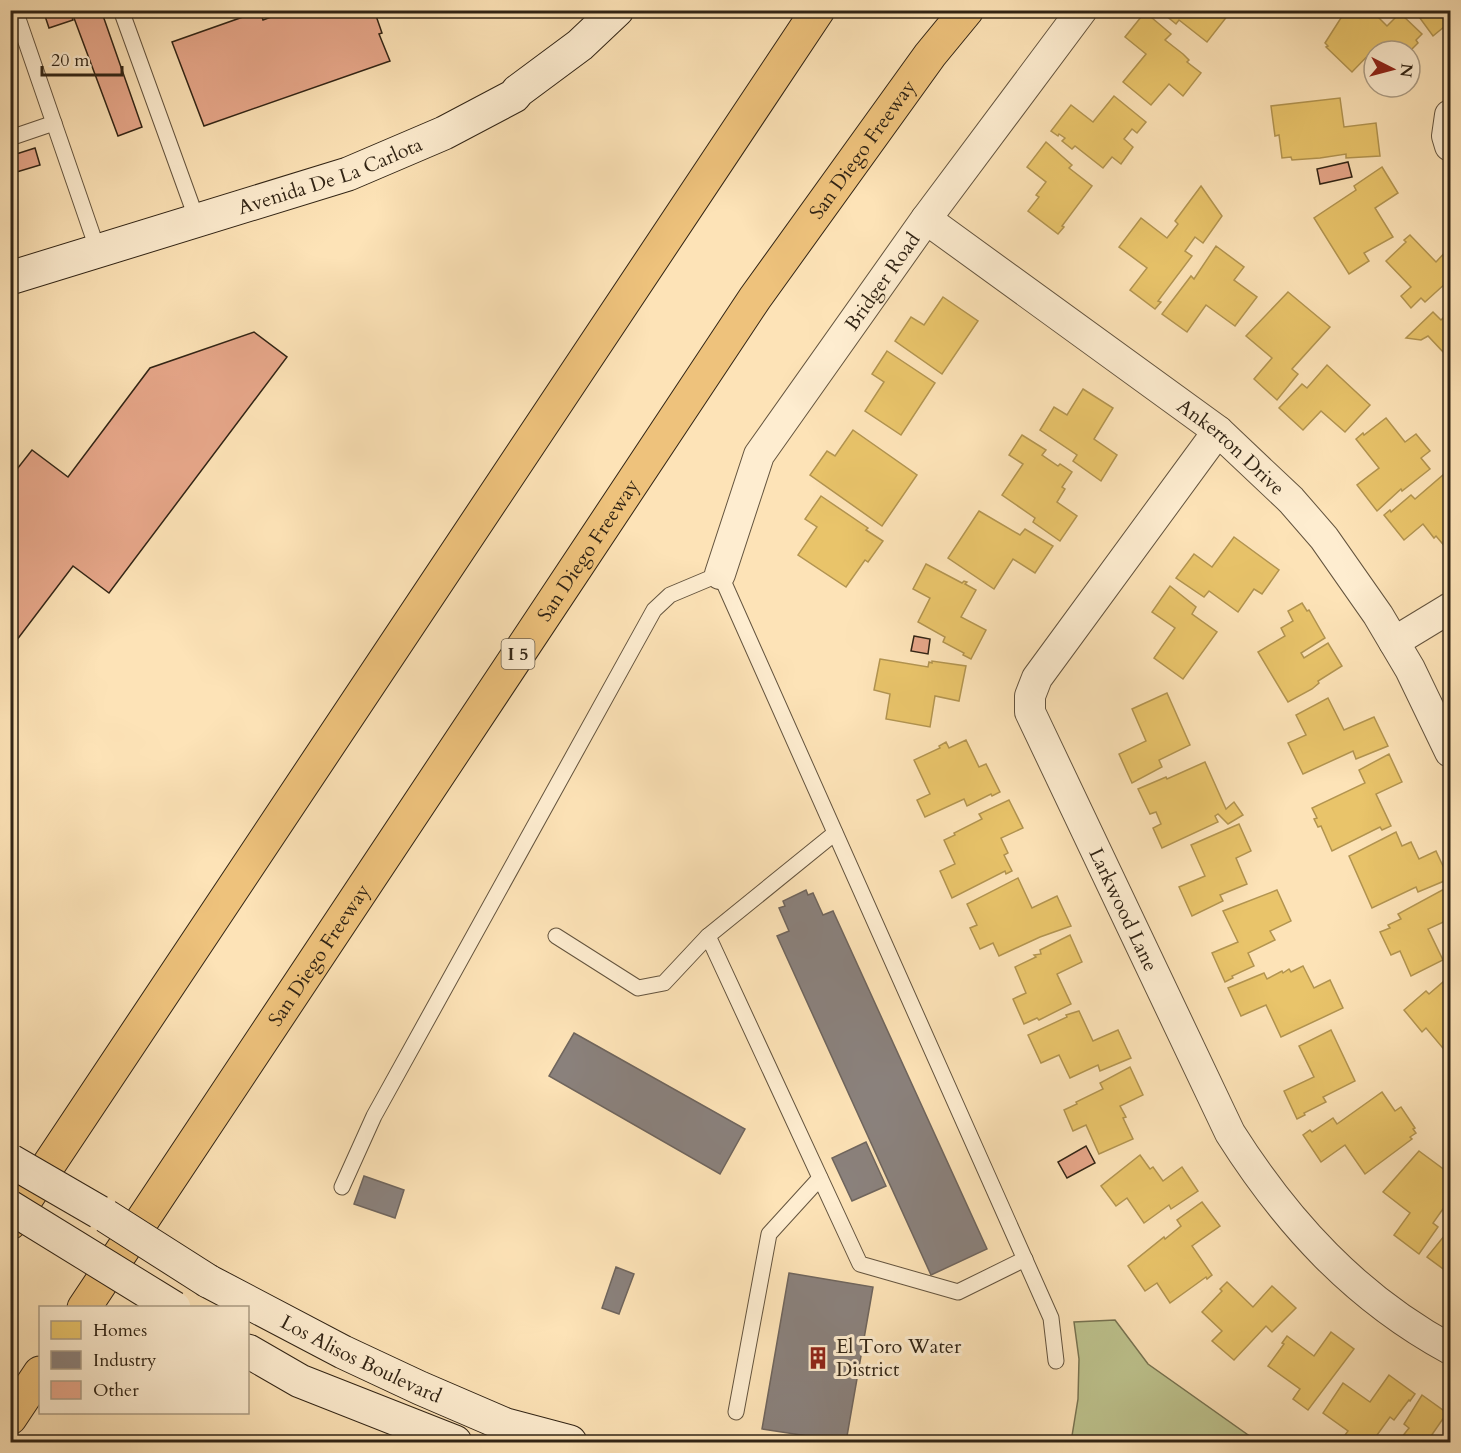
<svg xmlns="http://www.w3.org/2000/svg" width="1461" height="1453" font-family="Cardo,serif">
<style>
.green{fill:#bec48f;stroke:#787452;stroke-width:1.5}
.homes{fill:#e9c46a;stroke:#b29450;stroke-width:1.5}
.industry{fill:#8a817c;stroke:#6f655d;stroke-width:1.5}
.building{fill:#e7a78a;stroke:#312415;stroke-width:1.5}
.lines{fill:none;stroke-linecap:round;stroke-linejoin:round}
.lane-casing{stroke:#64543e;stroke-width:17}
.street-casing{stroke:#64543e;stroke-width:32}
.secondary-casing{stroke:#312415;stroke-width:35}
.highway-casing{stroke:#312415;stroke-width:35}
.lane{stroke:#feedd0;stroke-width:15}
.street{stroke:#feedd0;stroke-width:30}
.secondary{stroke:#feedd0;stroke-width:33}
.highway{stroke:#eec27c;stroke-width:33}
.secondary-bridge-casing{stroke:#312415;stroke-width:35;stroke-linecap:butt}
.secondary-bridge{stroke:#feedd0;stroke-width:33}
.labels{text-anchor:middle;stroke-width:6;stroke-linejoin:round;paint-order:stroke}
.shield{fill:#feedd0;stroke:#6e604d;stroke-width:1.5}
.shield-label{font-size:18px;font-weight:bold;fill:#312415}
.street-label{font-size:20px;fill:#312415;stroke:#feedd0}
.poi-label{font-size:20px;fill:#312415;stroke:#feedd0;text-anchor:start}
</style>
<rect width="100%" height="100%" fill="#fde3b7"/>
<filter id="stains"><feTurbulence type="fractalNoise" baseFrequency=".00333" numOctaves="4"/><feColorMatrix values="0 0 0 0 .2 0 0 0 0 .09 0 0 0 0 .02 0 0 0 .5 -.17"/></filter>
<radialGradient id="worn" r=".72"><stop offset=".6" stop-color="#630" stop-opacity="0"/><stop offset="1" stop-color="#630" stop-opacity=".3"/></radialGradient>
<path class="green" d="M1115 1320 1148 1364 1258 1442H1071L1078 1399 1079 1359 1074 1322Z"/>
<g class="homes">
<path d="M1159 10H1232L1207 42 1179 20 1176 24Z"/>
<path d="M1346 10H1371L1387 26 1400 13 1422 34 1416 40 1418 43 1410 51H1384L1378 45 1352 72 1326 47 1328 46 1325 43Z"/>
<path d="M1414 10H1450V22L1433 36Z"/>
<path d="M1145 12 1171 34 1165 40 1183 54 1189 60 1187 62 1201 73 1183 96 1169 84 1151 105 1123 82 1146 54 1125 37Z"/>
<path d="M1114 96 1146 122 1137 133 1132 129 1124 139 1133 147 1121 164 1112 157 1103 168 1075 146 1072 149 1062 141 1065 138 1059 134 1058 136 1051 131 1071 105 1093 122Z"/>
<path d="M1340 98 1344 127 1376 123 1380 156 1346 158V154L1320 158 1292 160 1291 157 1282 158 1279 135 1275 136 1271 106Z"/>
<path d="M1046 142 1072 165 1069 168 1092 186 1062 226 1064 227 1058 234 1028 211 1039 197 1036 195 1046 182 1027 167Z"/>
<path d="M1382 167 1398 193 1375 208 1393 237 1364 253 1369 261 1349 274 1314 218 1356 190 1354 186Z"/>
<path d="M1201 186 1222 216 1203 243 1195 237 1185 251 1192 256 1158 301 1161 302 1155 309 1130 290 1147 268 1119 247 1141 218 1167 238 1178 224 1175 221Z"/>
<path d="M1410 235 1436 262 1450 247V286L1447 282 1425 302 1421 298 1411 308 1401 296 1411 287 1386 261 1406 242 1404 240Z"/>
<path d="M1216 246 1244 267 1234 280 1257 297 1235 326 1206 305 1187 332 1162 314 1191 276 1194 279Z"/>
<path d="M1288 292 1330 327 1292 369 1298 374 1277 400 1254 379 1272 358 1246 336Z"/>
<path d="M943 297 978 321 942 374 895 341 911 317 924 325Z"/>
<path d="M1450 311V350L1446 355 1428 336 1421 340 1406 338 1433 312 1441 320Z"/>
<path d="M887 351 935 383 901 435 865 411 884 382 872 374Z"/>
<path d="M1327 365 1370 405 1345 432 1321 411 1303 430 1279 408 1302 384 1307 388Z"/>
<path d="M1083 389 1113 408 1094 439 1117 455 1101 481 1073 461 1077 455 1040 430 1054 407 1067 415Z"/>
<path d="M1386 418 1405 442 1416 434 1430 451 1421 458 1430 469 1402 491 1401 489 1377 511 1357 485 1379 468 1356 439 1363 433 1364 435Z"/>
<path d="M853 430 917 475 882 526 810 475 827 451 835 456Z"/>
<path d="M1022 435 1046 450 1042 455 1058 466 1060 464 1072 472 1062 487 1065 489 1057 502 1077 516 1060 541 1033 522 1035 518 1002 495 1023 464 1009 455Z"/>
<path d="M1450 469V545L1447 549 1436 536 1434 538 1423 524 1404 540 1384 515 1390 510 1391 512 1411 495 1415 499Z"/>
<path d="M821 496 868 528 866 530 883 541 868 562 865 560 846 587 798 555 817 527 805 519Z"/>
<path d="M979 511 1020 535 1025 529 1053 546 1035 573 1013 559 994 589 948 558Z"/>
<path d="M1234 537 1279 570 1262 594 1254 589 1238 612 1209 591 1204 597 1176 578 1194 554 1212 567Z"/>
<path d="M926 564 962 583 964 581 967 582 965 584 976 590 961 617 986 630 971 659 963 655 964 653 943 642 945 637 918 622 930 598 913 589Z"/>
<path d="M1170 586 1196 607 1192 614 1217 632 1183 679 1154 658 1175 628 1152 612Z"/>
<path d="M1302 603 1307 611 1309 610 1325 638 1301 653 1304 658 1328 643 1342 666 1318 681 1319 683 1312 689 1288 702 1258 652 1285 636 1281 628 1293 621 1288 611Z"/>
<path d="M880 659 928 667 929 662 932 663V661L966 666 959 701 935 696 930 727 886 719 890 694 874 690Z"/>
<path d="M1167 693 1190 745 1159 760 1162 767 1132 783 1119 754 1146 741 1132 709Z"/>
<path d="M1328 698 1344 730 1374 717 1388 746 1356 759 1353 751 1303 774 1288 743 1306 735 1296 715Z"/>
<path d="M966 740 979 767 986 764 1000 792 992 796 991 794 967 806 964 799 925 817 917 800 930 794 914 760 940 748 939 746 946 742 949 748Z"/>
<path d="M1389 754 1402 782 1376 794 1391 826 1382 830 1380 827 1332 851 1321 826 1318 827 1314 819 1317 818 1312 808 1365 783 1359 770Z"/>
<path d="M1205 762 1226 809 1234 802 1243 815 1228 824 1218 814 1215 816 1218 822 1162 848 1153 828 1161 824 1156 812 1150 814 1138 789 1166 777 1167 779Z"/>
<path d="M1009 800 1023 828 1001 838 1008 853 1004 855 1012 871 1006 874 1005 871 952 898 940 871 955 864 944 840 955 835 954 833 982 819 979 814Z"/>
<path d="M1239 824 1251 851 1236 858 1247 884 1220 895 1223 901 1192 916 1179 887 1205 876 1191 845Z"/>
<path d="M1396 832 1402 846 1411 842 1419 859 1436 851 1449 879 1418 892 1416 887 1372 908 1349 856Z"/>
<path d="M1018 878 1032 908 1057 896 1071 926 1040 937 999 956 993 943 980 949 970 928 977 925 967 904Z"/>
<path d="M1446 888 1450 897V919L1428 929 1443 960 1411 976 1400 951 1391 955 1380 932 1390 928 1388 925 1401 919 1398 914Z"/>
<path d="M1277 890 1291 921 1270 931 1275 940 1248 953 1254 966 1232 976 1233 978 1225 982 1212 953 1238 942 1223 911Z"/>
<path d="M1070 935 1082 962 1057 974 1071 1004 1039 1020 1037 1018 1024 1024 1013 999 1026 993 1015 967 1036 957 1034 955 1041 954 1040 950Z"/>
<path d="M1303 966 1314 988 1330 980 1343 1008 1281 1037 1266 1005 1241 1016 1228 988 1264 973 1267 979 1282 971 1283 973 1289 969 1291 972Z"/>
<path d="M1450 976V1050L1447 1053 1426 1028 1422 1032 1404 1010 1426 991 1429 994Z"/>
<path d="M1079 1011 1093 1041 1118 1030 1131 1058 1100 1071 1098 1065 1070 1078 1059 1055 1041 1063 1028 1035 1067 1017 1066 1015Z"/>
<path d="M1331 1030 1355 1081 1323 1097 1326 1102 1304 1113 1305 1115 1297 1119 1284 1091 1314 1077 1299 1046Z"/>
<path d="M1130 1067 1143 1095 1120 1106 1126 1117 1123 1118 1133 1139 1099 1154 1086 1125 1073 1131 1064 1110 1077 1104 1076 1102 1103 1089 1100 1083Z"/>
<path d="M1382 1092 1395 1111 1401 1107 1415 1128 1413 1129 1416 1133 1410 1137 1412 1139 1365 1174 1345 1145 1321 1162 1303 1135 1310 1130 1312 1132 1333 1118 1337 1124Z"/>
<path d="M1419 1151 1450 1174V1199L1433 1223 1438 1227 1419 1254 1394 1235 1410 1213 1383 1192Z"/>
<path d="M1140 1155 1150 1169 1153 1167 1163 1181 1182 1167 1198 1191 1171 1209 1169 1205 1144 1223 1127 1198 1116 1206 1101 1186Z"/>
<path d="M1202 1202 1220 1226 1192 1246 1212 1275 1207 1279 1206 1277 1170 1303 1157 1283 1145 1291 1128 1266 1164 1237 1165 1239 1181 1226 1177 1220Z"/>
<path d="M1449 1230 1450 1231V1274L1427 1257Z"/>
<path d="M1227 1282 1253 1307 1272 1286 1296 1308 1272 1332 1266 1326 1234 1360 1212 1341 1222 1331 1202 1312 1222 1291 1220 1289Z"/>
<path d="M1331 1332 1354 1349 1308 1410 1293 1399 1300 1389 1268 1366 1284 1344 1282 1343 1287 1336 1314 1356Z"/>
<path d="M1389 1375 1415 1394 1410 1401 1409 1400 1394 1420 1390 1417 1372 1442H1340L1348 1431 1323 1413 1343 1383 1370 1402Z"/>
<path d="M1422 1395 1447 1413 1431 1436 1442 1442H1398L1409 1428 1404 1424Z"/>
</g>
<g class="industry">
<path d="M806 890 808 895 813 893 823 915 833 911 987 1249 931 1275 777 936 789 931 779 908 785 906 783 901Z"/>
<path d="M574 1033 745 1129 720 1174 549 1076Z"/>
<path d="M866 1142 886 1186 852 1201 832 1158Z"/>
<path d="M364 1176 404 1190 395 1218 354 1204Z"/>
<path d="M616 1267 634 1274 619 1314 602 1308Z"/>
<path d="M789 1273 873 1287 846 1442 762 1429Z"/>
</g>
<g class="building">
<path d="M43 10H70L73 20 49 28Z"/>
<path d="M71 10H101L142 127 118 136Z"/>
<path d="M276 10H374L382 33 379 34 390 61 204 126 172 42 260 11 263 20 274 16Z"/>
<path d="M35 148 40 165 10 174V156Z"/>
<path d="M1348 162 1352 177 1320 184 1317 169Z"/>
<path d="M254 332 287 357 109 593 73 566 10 649V478L32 450 68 477 150 368Z"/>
<path d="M914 636 930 639 928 654 911 651Z"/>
<path d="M1086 1146 1095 1163 1067 1178 1058 1162Z"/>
</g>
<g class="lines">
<g class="lane-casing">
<g id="lane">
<path d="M15 10 98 251"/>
<path d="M121 10 197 220"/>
<path d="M10 138 54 123"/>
<path d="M835 833 708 936 860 1264 958 1292 1025 1259"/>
<path d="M556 936 638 988 664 983 708 936"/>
<path d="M342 1187 374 1116 654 610 670 595 720 574 1051 1318 1056 1361"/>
<path d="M736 1412 769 1234 820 1178"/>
</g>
</g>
<g class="street-casing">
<g id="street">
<path d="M1450 115 1447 136 1450 146"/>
<path id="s1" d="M926 219 1218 431 1291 500 1324 538 1378 615 1410 669 1450 752"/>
<path id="s2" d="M1218 431 1037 678 1030 696V712L1230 1133C1287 1223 1356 1298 1450 1349"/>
<path id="s3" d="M720 574 759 455 926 219 1082 10"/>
<path d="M1394 642 1450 608"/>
</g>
</g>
<g class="secondary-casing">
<g id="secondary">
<path id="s4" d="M10 278 348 174 444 133 514 96 518 91 580 45 617 10"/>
<path id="s5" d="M208 1281 343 1352 420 1388 506 1425 570 1442"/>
<path d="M248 1351 300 1381 455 1442"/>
</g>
</g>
<g class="highway-casing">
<g id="highway">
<path d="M10 1223 818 10"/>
<path id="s6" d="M84 1308 755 298 930 55 967 10"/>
<path d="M10 1418 40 1373"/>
</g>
</g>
<use href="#lane" class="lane"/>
<use href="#street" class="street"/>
<use href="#secondary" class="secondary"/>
<use href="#highway" class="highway"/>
<g class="secondary-bridge-casing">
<g id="secondary-bridge">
<path d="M11 1161 99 1212"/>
<path d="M10 1207 174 1308"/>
<path d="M106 1216 208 1281"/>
</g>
</g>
<use href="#secondary-bridge" class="secondary-bridge"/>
</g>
<defs>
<g id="building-bare" transform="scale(1.8)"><path d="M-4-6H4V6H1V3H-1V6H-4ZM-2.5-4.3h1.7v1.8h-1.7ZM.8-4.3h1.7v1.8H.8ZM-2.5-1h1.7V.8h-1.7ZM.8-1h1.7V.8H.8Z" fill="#8f2418" stroke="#feedd0" stroke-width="2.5" paint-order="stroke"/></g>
</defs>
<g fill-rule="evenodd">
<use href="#building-bare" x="818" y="1358"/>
</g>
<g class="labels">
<rect class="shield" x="501.5" y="639" width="33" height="30" rx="4.5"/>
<g class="shield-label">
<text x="518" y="660">I 5</text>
</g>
<g class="street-label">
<text dy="7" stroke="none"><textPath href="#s6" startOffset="1396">San Diego Freeway</textPath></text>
<text dy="7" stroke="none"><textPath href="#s4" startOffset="336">Avenida De La Carlota</textPath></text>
<text dy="7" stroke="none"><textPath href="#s3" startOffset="338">Bridger Road</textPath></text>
<text dy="7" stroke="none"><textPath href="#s1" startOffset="381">Ankerton Drive</textPath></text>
<text dy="7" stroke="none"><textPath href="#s6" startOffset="910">San Diego Freeway</textPath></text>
<text dy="7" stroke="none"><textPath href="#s2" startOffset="560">Larkwood Lane</textPath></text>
<text dy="7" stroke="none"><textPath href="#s6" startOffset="424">San Diego Freeway</textPath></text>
<text dy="7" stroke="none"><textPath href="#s5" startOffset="172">Los Alisos Boulevard</textPath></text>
</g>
<g class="poi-label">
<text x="836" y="1353">El Toro Water<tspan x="836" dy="23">District</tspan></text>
</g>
</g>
<rect width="1461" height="1453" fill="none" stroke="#fde3b7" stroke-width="36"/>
<rect x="12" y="12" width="1437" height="1429" fill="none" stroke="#312415" stroke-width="3"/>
<rect x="18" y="18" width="1425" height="1417" fill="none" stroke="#312415" stroke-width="1.5"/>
<rect x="39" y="1306" width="210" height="108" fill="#feedd0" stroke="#ac9d85" stroke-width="1.5"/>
<rect x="51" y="1321" width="30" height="18" fill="#e9c46a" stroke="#ac9d85" stroke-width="1.5"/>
<text x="93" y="1336" font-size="18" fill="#312415">Homes</text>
<rect x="51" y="1351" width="30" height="18" fill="#8a817c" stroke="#ac9d85" stroke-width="1.5"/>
<text x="93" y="1366" font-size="18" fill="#312415">Industry</text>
<rect x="51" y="1381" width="30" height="18" fill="#e7a78a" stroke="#ac9d85" stroke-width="1.5"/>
<text x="93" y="1396" font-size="18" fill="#312415">Other</text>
<g transform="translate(1392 69) rotate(96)"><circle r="28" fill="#feedd0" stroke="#ac9d85" stroke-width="1.5"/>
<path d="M0-4.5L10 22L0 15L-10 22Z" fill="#8f2418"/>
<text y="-9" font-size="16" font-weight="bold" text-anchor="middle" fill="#312415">N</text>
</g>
<path d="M42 66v9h80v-9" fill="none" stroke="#312415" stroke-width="3"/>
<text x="51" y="66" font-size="18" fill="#312415" stroke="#feedd0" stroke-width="4.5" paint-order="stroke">20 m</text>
<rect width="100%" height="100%" filter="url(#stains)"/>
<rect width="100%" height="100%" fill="url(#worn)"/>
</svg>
